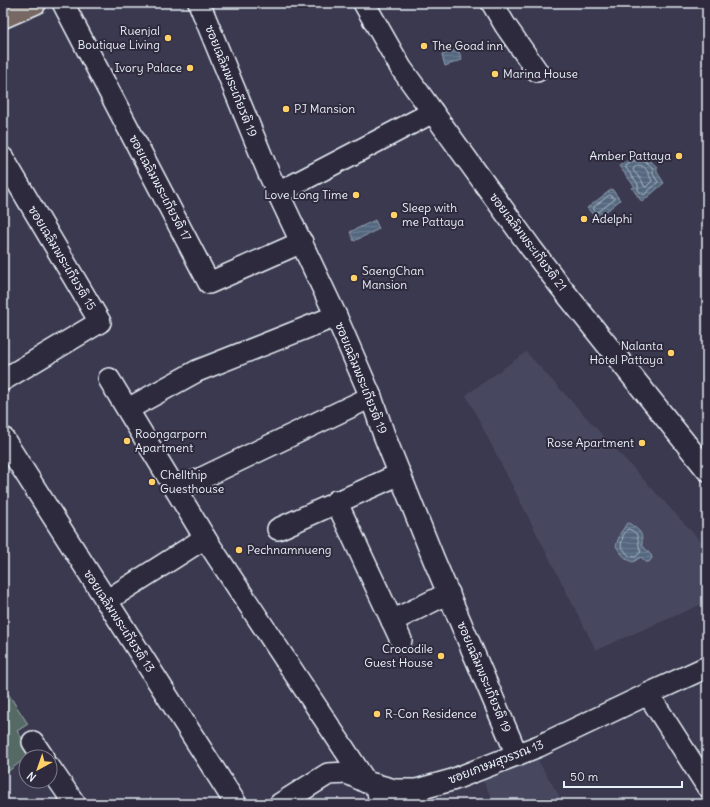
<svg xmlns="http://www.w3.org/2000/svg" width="710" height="807" font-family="Delius,'Playpen Sans Thai',sans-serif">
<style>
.built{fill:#47475f}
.green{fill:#546a65;stroke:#9eaeae}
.water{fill:url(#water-rules);stroke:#909faf}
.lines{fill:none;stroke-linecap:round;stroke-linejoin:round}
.shore{stroke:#adbac8;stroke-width:1}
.minor-casing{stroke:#e8f1f8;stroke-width:24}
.major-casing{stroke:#e8f1f8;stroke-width:25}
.minor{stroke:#2f2a3d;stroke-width:21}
.major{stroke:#776864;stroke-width:22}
.poi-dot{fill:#ffd166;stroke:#2f2a3d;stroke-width:1.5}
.labels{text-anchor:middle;stroke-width:4;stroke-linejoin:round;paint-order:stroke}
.poi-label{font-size:12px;fill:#e8f1f8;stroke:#2f2a3d;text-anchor:start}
.street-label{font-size:12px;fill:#e8f1f8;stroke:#2f2a3d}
</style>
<defs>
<pattern id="water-rules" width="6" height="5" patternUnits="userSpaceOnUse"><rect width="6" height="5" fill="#55687f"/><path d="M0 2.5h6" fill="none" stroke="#6d7e92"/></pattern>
</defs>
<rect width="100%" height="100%" fill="#3b394f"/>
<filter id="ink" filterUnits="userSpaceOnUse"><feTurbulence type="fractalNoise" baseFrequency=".025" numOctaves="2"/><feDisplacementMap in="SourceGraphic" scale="8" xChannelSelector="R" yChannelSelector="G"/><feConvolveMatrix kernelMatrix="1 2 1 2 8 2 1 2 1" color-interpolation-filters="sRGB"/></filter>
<g filter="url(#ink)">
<g class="built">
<path d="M526 352 707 548V602L596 650 466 395Z"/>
<path d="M536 757 564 804H495L482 779Z"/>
</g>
<path class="green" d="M3 686 28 724 17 731 33 754 26 757V758L3 775Z"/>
<g class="water">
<path d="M458 49 462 60 445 66 442 55Z"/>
<path d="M635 156H645L657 167V172L664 183 642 202 632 188 635 187 619 166Z"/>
<path d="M612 189 620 200 597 219 587 208Z"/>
<path d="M375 220 379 229 354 241 350 232Z"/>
<path d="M627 523H629C639 531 643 531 642 545L651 555 652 558 649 562H646L641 557 633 562C625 559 621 554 616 546L620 534Z"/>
</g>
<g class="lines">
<g class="shore">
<path d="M636 160H644L653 168V174L658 182 644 195 638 190V184L626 168V166Z"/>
<path d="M638 165C647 165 648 174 652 181L646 187 644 186 642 181 633 170 634 168Z"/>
<path d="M610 195 614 198V200L598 212H596L594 210V207Z"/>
<path d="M628 529C642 533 636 541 641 552L635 557 629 556 621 546 623 536Z"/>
</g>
<g class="minor-casing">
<g id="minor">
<path d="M63 3 209 283 302 242"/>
<path d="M199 3 269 174 336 316 371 397 384 435 434 560 517 755"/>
<path d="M364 3 401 68 531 248 560 286 707 470"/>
<path d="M492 3 505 25 537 71"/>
<path d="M3 158 100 322 3 380"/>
<path d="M278 193 433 112"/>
<path d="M109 379 205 538 366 782"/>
<path d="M128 409 197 371 336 316"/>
<path d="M3 438 236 804"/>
<path d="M177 490 371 397"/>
<path d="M336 501 401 640"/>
<path d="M278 529 400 474"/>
<path d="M106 601 205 538"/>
<path d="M392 621 449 593"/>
<path d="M648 694 707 786"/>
<path d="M33 742 43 757"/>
<path d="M50 768 75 804"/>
<path d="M377 785 380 804"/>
<path d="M280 804 328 774 347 773 366 782 395 790H416L452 780 539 746 648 694 707 667"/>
</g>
</g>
<g class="major-casing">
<path id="major" d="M3 17 35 3"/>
</g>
<use href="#minor" class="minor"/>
<use href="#major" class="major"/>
</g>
</g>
<g class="poi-dot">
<circle cx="168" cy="38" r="4"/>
<circle cx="424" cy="46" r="4"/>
<circle cx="190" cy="68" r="4"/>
<circle cx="495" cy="74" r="4"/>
<circle cx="286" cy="109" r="4"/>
<circle cx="679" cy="156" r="4"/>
<circle cx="356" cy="195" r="4"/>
<circle cx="394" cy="215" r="4"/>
<circle cx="584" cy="219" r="4"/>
<circle cx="354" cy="278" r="4"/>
<circle cx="671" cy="353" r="4"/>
<circle cx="127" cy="441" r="4"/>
<circle cx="642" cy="443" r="4"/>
<circle cx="152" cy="482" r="4"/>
<circle cx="239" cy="550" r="4"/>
<circle cx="441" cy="656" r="4"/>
<circle cx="377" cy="714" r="4"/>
</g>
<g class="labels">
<g class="poi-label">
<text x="160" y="35" text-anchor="end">Ruenjal<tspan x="160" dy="14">Boutique Living</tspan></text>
<text x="432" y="50">The Goad inn</text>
<text x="182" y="72" text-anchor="end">Ivory Palace</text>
<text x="503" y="78">Marina House</text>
<text x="294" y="113">PJ Mansion</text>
<text x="671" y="160" text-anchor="end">Amber Pattaya</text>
<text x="348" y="199" text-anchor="end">Love Long Time</text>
<text x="402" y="212">Sleep with<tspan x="402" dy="14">me Pattaya</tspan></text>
<text x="592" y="223">Adelphi</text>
<text x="362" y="275">SaengChan<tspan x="362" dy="14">Mansion</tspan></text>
<text x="663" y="350" text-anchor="end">Nalanta<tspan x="663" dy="14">Hotel Pattaya</tspan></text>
<text x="135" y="438">Roongarporn<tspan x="135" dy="14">Apartment</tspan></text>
<text x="634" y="447" text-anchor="end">Rose Apartment</text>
<text x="160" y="479">Chellthip<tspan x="160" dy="14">Guesthouse</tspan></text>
<text x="247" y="554">Pechnamnueng</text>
<text x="433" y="653" text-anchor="end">Crocodile<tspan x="433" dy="14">Guest House</tspan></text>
<text x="385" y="718">R-Con Residence</text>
</g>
<g class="street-label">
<text transform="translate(231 81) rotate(68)" y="4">ซอยเฉลิมพระเกียรติ 19</text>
<text transform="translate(160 188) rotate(62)" y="4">ซอยเฉลิมพระเกียรติ 17</text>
<text transform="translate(528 242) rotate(53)" y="4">ซอยเฉลิมพระเกียรติ 21</text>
<text transform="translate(62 258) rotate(59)" y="4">ซอยเฉลิมพระเกียรติ 15</text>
<text transform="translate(361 378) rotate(68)" y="4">ซอยเฉลิมพระเกียรติ 19</text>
<text transform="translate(119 621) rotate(57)" y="4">ซอยเฉลิมพระเกียรติ 13</text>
<text transform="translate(484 677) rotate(67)" y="4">ซอยเฉลิมพระเกียรติ 19</text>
<text transform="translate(496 762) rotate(-21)" y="4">ซอยเกษมสุวรรณ 13</text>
</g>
</g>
<rect width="710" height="807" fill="none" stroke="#2f2a3d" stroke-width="16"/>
<rect x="8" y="8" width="694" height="791" fill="none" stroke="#e8f1f8" stroke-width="1.5" filter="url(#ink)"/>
<g transform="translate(38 769) rotate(220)"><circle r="19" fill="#2f2a3d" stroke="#797a88"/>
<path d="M0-3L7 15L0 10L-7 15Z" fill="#ffd166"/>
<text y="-6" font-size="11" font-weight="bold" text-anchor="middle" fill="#e8f1f8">N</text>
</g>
<path d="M564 781v6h118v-6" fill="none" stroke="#e8f1f8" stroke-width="2"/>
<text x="570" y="781" font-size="12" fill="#e8f1f8" stroke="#2f2a3d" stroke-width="3" paint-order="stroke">50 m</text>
</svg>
